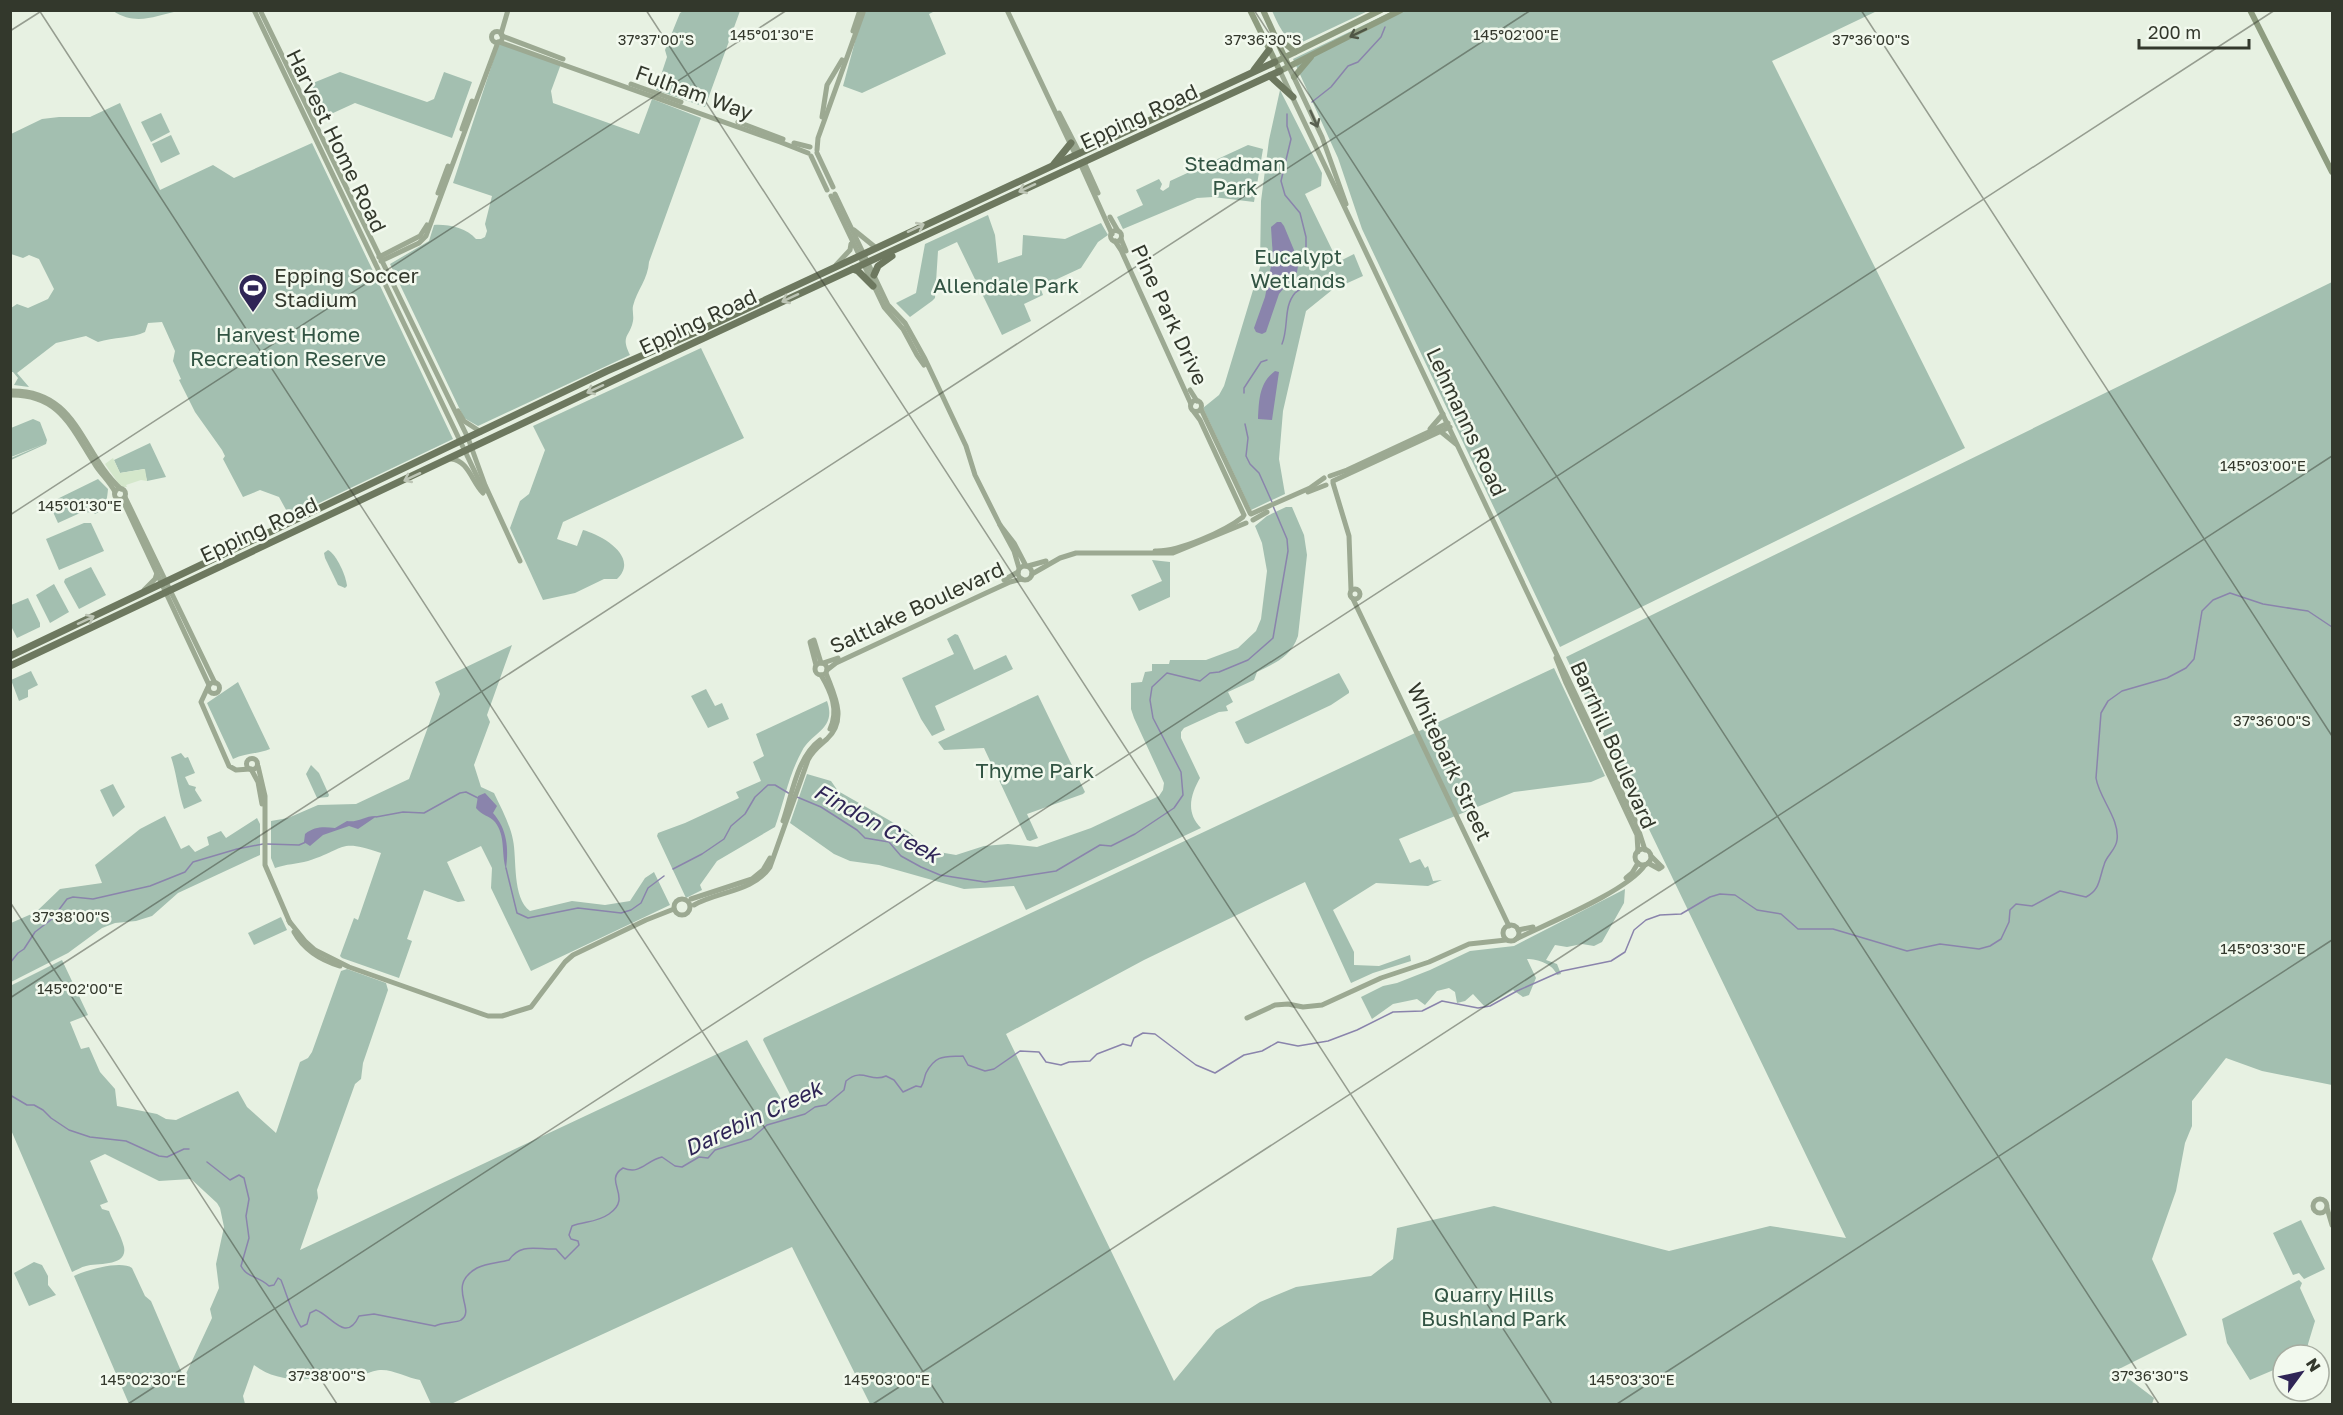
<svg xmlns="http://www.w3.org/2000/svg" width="2343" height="1415" font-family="'Golos Text',sans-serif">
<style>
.green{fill:#a3bfb0}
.plaza{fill:#d4e7cb}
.water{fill:#8a84ac}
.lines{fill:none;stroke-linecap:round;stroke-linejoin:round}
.stream{stroke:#8a84ac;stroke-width:1.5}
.tertiary{stroke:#9ca992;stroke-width:5}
.secondary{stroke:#8e9c80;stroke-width:6}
.primary{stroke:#6d785f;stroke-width:7}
.oneway{stroke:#4e5645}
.oneway2{stroke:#586050}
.oneway3{stroke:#bdc5b5}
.ticks{fill:none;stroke:#33382c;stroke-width:1.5;stroke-opacity:0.45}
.labels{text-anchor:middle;stroke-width:5;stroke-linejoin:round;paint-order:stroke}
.street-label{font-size:21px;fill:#33382c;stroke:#f2f9ee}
.park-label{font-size:21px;fill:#325443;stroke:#f2f9ee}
.poi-label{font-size:21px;fill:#33382c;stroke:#f2f9ee;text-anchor:start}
.water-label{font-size:22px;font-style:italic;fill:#2f2556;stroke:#f2f9ee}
.ticks-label{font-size:15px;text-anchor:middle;fill:#33382c;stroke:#f2f9ee;stroke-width:5;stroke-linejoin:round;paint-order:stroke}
</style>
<rect width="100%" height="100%" fill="#e7f1e2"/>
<g class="green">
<path d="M685 10 740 11 705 107 656 90 667 57 665 50 680 13Z"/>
<path d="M113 11H178C155 16 136 26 113 11Z"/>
<path d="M866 11H935L929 14 946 54 862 93 843 86 860 23Z"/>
<path d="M1272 11H1368L1298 44C1284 40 1278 23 1272 11Z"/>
<path d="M1393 11H1877L1772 61 1965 448 1560 647 1362 229 1338 158 1293 59Z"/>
<path d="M502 43 561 64 551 91 553 103 639 134 652 99 701 118 649 262C648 279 637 290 633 306 632 311 634 316 633 321 630 337 620 335 630 355L478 426 464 418 390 264 429 241 434 225C447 224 467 228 476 239H481L485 237 487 231 485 224 492 196 453 183 498 46Z"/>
<path d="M340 72 427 102 434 99 444 72 472 82 452 138 355 103 320 119 306 91 308 85Z"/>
<path d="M1280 90 1322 173 1321 186 1305 194 1338 262 1354 254 1363 276 1332 290 1306 311 1283 411 1279 459 1285 494 1251 510 1203 408 1219 395 1224 386 1260 267 1261 201 1269 140Z"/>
<path d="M120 103 160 190 213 165 234 178 312 143 453 439 290 517 279 497 260 490 243 497 223 459 225 456 222 450 195 412 179 380 181 379 173 361 175 351 162 322 148 323 145 332C133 338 113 337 98 342L86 336 56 343 17 373 29 387 14 385 18 378 13 372H11V308L17 304 28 308 48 299 54 289 39 259 29 255 23 258 11 254V134L42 119 59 117H90Z"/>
<path d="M161 113 170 132 151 142 141 122Z"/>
<path d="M171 135 180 154 161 163 152 144Z"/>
<path d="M1248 145 1263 149 1254 202 1213 197 1197 198 1123 229 1117 217 1143 205 1136 190 1159 179 1162 184 1160 189 1163 191 1169 187 1170 181Z"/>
<path d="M988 215 995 235 998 263 1022 255 1023 235 1065 239 1101 223 1108 235 1098 242 1081 268 1040 287 1043 295 1024 304 1031 321 1002 335 957 242 938 251 935 298 932 301 910 317 896 303 916 293 925 244Z"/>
<path d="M2332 282V1085L2262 1071 2226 1058 2192 1101V1126L2185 1143 2176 1191 2152 1259 2187 1335 2117 1370 2154 1398 2152 1404H870L792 1247 451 1404H431L420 1380C408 1378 392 1369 380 1370 374 1370 368 1374 362 1374 326 1376 285 1389 254 1365L243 1396 245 1404H129L74 1276C86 1270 121 1260 132 1268L145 1296 151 1301 184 1378 212 1318 210 1309 219 1288 216 1264 224 1227 220 1208 217 1203 191 1179 159 1181 105 1154 90 1161 108 1202 100 1205 102 1209 109 1211C113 1222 121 1235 124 1247 128 1267 97 1263 86 1266 81 1267 77 1270 72 1272L11 1130 10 986 62 960 88 1015 70 1022 81 1049 89 1047 100 1072 115 1089 117 1106 157 1114 166 1119 176 1120 238 1091 247 1107 276 1133 300 1062 308 1058 312 1052 341 971 347 969 386 983 388 990 363 1063 361 1079 355 1084 317 1190 318 1198 300 1250 747 1040 788 1111 796 1106 763 1040 764 1038 1554 668 1605 776 1591 782 1514 792 1399 839 1410 863 1420 859 1425 868 1428 866 1433 881 1442 880 1428 886 1376 883 1333 910 1354 952V965L1379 966 1410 955 1411 961 1373 973 1351 983 1305 882 1144 960 1006 1034 1174 1381 1216 1330 1260 1302 1296 1287 1371 1276 1393 1259 1397 1228 1494 1206 1669 1251 1770 1226 1846 1238 1566 657Z"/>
<path d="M701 348 744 438 563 522 557 539 577 546 583 530C602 535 640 557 617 579H604L575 593 543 600 510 528 520 501 529 494 545 450 533 426Z"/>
<path d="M33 419 40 422 47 440 46 444 11 460V458L44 444 11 457V428Z"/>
<path d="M150 443 166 477 147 481 144 469 120 473 114 460Z"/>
<path d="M98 479 108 489C107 500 106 509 95 514L92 512 80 513 58 523 49 503Z"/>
<path d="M1286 507H1292L1304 535 1307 555 1298 636C1291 657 1275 663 1257 672L1254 680 1228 692 1233 702 1226 706 1228 711 1219 712 1184 728 1181 732V738L1200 778C1191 794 1185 812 1201 828L1026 910 1014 886 964 889 879 865 850 861 834 854 790 823 807 774 831 781 838 791 908 831 923 845 933 851 956 855 984 846 1008 844 1037 847 1091 828 1159 796 1163 790 1164 783 1134 718 1131 709V683L1142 682 1145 672 1152 671V664H1169L1170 660H1206L1238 648 1256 631 1261 619 1267 571 1262 543 1255 526 1267 516Z"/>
<path d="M84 523H91L104 551 59 570 46 539Z"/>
<path d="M328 550C337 555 346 576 347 586L345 588 338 585 325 558 324 553Z"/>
<path d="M1152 560 1170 562V597L1139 611 1131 595 1162 581Z"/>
<path d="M91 567 106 595 79 609 64 582 65 579Z"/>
<path d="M54 584 69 612 50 623 36 595Z"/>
<path d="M28 598 40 623V627L17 638 11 626V605Z"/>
<path d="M955 634 958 635 974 670 1006 655 1013 669 935 706 945 730 932 736 921 719 902 678 954 654 947 639Z"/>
<path d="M512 645 487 715 490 722 474 765 481 787 494 793C501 808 510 824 513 840 517 859 512 898 530 911L572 901 605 905 630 901 645 878 654 872 670 905 531 971 491 888 492 868 481 846 447 862 465 901 458 902 424 890 407 939 412 941 399 978 342 958 340 956 354 918 358 920 381 853C338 838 346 849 308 861 297 864 286 864 275 868L271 858V821L288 818 318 805 356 804 409 779 440 694 435 682Z"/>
<path d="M31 671 38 685 28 690V697L19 701 11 680Z"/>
<path d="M1339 673 1349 691V693L1331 705 1248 744 1245 743 1235 722Z"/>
<path d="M238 682 270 749C258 754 246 753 233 759L207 703Z"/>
<path d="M706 689 715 706 722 703 729 719 708 728 691 696Z"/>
<path d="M1038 695 1085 792 1083 794 1027 814 1038 838 1030 841 1027 840 984 748 944 750 938 742Z"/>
<path d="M827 701C837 729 812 732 802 751 789 774 784 802 775 827L717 861 700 885 702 890 686 898 657 836 658 833 685 823 739 798 736 792 761 781 753 762 764 756 756 734Z"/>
<path d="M181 753 185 758 188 757 195 773 185 777 189 785 196 787 195 790 202 801 184 809C178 792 177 775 171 757Z"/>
<path d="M311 765 319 773 329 795 328 797 317 798 306 774Z"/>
<path d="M113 784 125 807 113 817 100 790Z"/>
<path d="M165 816 181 849 189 845 195 852 209 845 207 837 221 831 226 838 257 818 260 824V855L178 893 152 916 136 921 115 923 102 928 68 953 11 982V923L36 912 60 889 102 883 95 865 140 829Z"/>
<path d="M1625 889 1624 903 1602 942 1594 946 1582 944 1567 947 1555 945 1546 960 1557 964 1561 974 1557 975C1553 964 1538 959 1527 959L1536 978 1529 995 1523 997 1513 990 1485 1007 1473 994 1465 1001 1457 1003 1455 992 1449 988 1437 991 1425 1005 1417 999 1393 1004 1372 1019 1361 997 1383 986 1397 983 1430 970 1470 951 1514 946Z"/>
<path d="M281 917 287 930 254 945 248 933Z"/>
<path d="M2301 1220 2325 1269 2304 1279 2299 1273 2293 1275 2273 1233Z"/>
<path d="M34 1262 42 1265 48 1276V1285L56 1295 29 1306 14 1273Z"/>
<path d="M2299 1280 2302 1283 2300 1288 2315 1321 2308 1344 2309 1355H2283V1366L2250 1380 2227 1343 2222 1319Z"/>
</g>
<path class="plaza" d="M113 458 120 473 145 469 147 481 141 480 126 485 127 487H121L105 464Z"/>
<g class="water">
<path d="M1277 222H1281L1284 226 1294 250 1293 254 1273 258 1271 227Z"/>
<path d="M1293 256 1298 266 1297 272 1279 294 1266 332 1262 334 1256 332 1254 328 1265 297 1272 261Z"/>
<path d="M1275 371 1279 372 1272 420 1258 419C1259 400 1259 383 1275 371Z"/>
<path d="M485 793 497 806 493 813C507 829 509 848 506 869 501 854 506 836 495 822 490 816 481 815 476 808L478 796Z"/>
<path d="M377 816 358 829 349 826 323 835 310 846 304 842 305 834C315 826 324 827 335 828L347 821C358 823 366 815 377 816Z"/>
</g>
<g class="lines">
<g class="stream">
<path d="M1312 102 1331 87 1348 66 1358 62 1381 37 1385 27"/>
<path d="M1287 114V126L1291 139 1281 181 1285 195 1300 213 1306 237V249L1315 264"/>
<path d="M1282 344C1289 327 1283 307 1295 293 1300 288 1307 287 1311 282"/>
<path d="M1244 393V388L1261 362 1267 360"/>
<path d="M1245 424 1248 438 1246 456 1250 464 1259 473 1272 502"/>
<path d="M797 797 821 807 857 830 865 838 889 842 901 856 921 867 940 875 985 882 1056 871 1100 845 1111 846 1135 834 1174 808 1183 795 1181 772 1153 718 1150 700 1152 687 1167 673 1200 681 1210 673 1219 672 1248 660 1273 638 1288 551 1287 539 1273 506"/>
<path d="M376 817 403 812 424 813 460 793 466 792 478 798"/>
<path d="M267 844 299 845 306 842"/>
<path d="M506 868 517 913 528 918 578 908 621 913 631 910 641 903 648 888 664 876"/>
<path d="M673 869 702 854 724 839 731 826 745 814 755 797 768 785H775L790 794"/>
<path d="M10 963 18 953 24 949 35 932 52 919 67 899 73 897 93 899 150 886 185 872 193 862 237 849 263 844"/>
<path d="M10 1095 27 1105H34L43 1110 51 1118 69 1130 90 1137 126 1141 159 1156 167 1157 184 1149H189"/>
<path d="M207 1162 230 1180 239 1175 244 1178 249 1199 246 1216 249 1238 241 1266C247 1278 259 1276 269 1286L274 1285 278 1278 281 1280C287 1295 292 1314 301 1327L307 1324 310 1313 316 1310C331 1315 346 1344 359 1316L374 1314 435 1326C443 1322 457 1323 461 1320 477 1310 445 1286 477 1268 487 1263 498 1263 509 1260 521 1242 538 1250 556 1249L565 1259 579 1245 578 1241 571 1239 569 1235 572 1226C585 1221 596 1223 609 1214 634 1197 602 1181 623 1168 641 1175 645 1161 662 1157L675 1166 682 1167 699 1157 708 1158 715 1150 751 1139 767 1125 805 1114 815 1107 826 1105 844 1090 846 1081C862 1067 871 1083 886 1076L894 1080 903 1092 916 1086 921 1087C924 1083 924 1078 926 1073 936 1054 945 1057 963 1056L968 1065 985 1071 994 1069 1020 1051 1039 1052 1046 1062 1061 1065 1069 1062 1090 1061 1097 1054 1123 1044 1131 1046 1134 1038 1143 1033 1155 1034 1196 1065 1215 1073 1244 1055 1262 1051 1278 1042 1298 1046 1328 1041 1357 1030 1393 1012 1422 1011 1442 1001 1478 1008 1490 1006 1517 991 1562 971 1611 961 1625 952 1634 930 1646 920 1660 915 1681 914 1710 897 1720 894 1735 895 1757 910 1781 914 1798 929H1833L1907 951 1940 944 1979 949 1990 946 2001 939 2009 922 2010 910 2016 904 2032 906 2060 891 2086 897C2100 890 2099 879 2104 865 2106 856 2116 850 2117 840 2120 819 2099 798 2096 778L2101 713 2108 701 2122 691 2167 678 2186 668 2194 659 2202 611 2213 600 2230 593 2263 604 2301 610 2308 611 2332 627"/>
</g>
<g class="tertiary">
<path d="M254 10 484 491"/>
<path d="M260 10 468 438 485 485 520 561"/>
<path d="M1007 10 1076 156"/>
<path d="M853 31 860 10"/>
<circle cx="497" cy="37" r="5.5"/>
<path d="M501 34 508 10"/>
<path d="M502 36 563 59"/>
<path d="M499 42 780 142 808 153"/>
<path d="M1289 67 1322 137 1346 204"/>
<path d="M1280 71 1636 822 1645 850"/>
<path d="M631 84 681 102"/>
<path d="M1059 113 1080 154"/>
<path d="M822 117 827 85 842 60"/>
<path d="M738 122 783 139"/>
<path d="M462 129 472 101"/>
<path d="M794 143 810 147"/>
<path d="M817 150 818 138 864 10"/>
<path d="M817 153 833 187"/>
<path d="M811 156 827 190"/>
<path d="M1084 162 1098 193"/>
<path d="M1080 163 1112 234"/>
<path d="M438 193 448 166"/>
<path d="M835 194 888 305 905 323 925 359 966 446 975 475 1000 525"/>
<path d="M831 196 884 307 903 329 917 355 924 365"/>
<path d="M1110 217 1118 231"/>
<path d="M854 230 875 247"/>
<circle cx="1116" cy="236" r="5.5"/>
<path d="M1121 239 1126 251"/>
<path d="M1115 241 1121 250 1191 404"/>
<path d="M379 257 420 236 427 225"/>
<path d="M381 261 419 243 426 236 498 42"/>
<path d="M836 265 850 250 851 244"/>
<path d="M1190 390 1197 401"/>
<path d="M10 391C78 389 81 453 121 489"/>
<path d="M10 395C61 394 72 430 96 466 102 475 110 482 115 492"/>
<circle cx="1196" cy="406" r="5.5"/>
<path d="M1201 409 1250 513"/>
<path d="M458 411 464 421 481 432"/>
<path d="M1194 412 1200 420 1244 515"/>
<path d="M1430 429 1443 414"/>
<path d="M1440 431 1456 444"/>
<path d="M451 459C468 460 472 482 483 493"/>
<path d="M1330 476 1347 470 1448 423"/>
<path d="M1333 481 1450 427"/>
<path d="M1333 483 1349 536 1351 590"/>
<circle cx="120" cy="494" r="5.5"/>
<path d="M1308 492 1326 485"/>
<path d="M125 497 215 683"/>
<path d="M120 500 124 503 209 685"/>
<path d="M1251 514 1310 488 1324 478"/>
<path d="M1253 520 1267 512"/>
<path d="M1155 551C1179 552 1225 531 1243 517"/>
<path d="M1028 566 1046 561"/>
<circle cx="1025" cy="573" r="7"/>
<path d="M1019 568 1014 551 1000 525 1014 543 1026 566"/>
<path d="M1032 574 1060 558 1076 553H1173L1246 523"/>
<path d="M1004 580 1018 572"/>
<circle cx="1355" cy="594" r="5"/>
<path d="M144 590 155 579 157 573"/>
<path d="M1353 599 1509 926"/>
<path d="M1556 658 1566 683 1637 835 1638 852"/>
<circle cx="821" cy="669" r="6"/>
<path d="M823 663 838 658"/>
<path d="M816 665 810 642 814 640 821 663"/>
<path d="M827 670 836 663 986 593 1010 582 1022 579"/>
<path d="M821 675C831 692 839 710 830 729"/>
<circle cx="214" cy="688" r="5.5"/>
<path d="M208 687 201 702 229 766 236 770 250 769"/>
<circle cx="252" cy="764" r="5.5"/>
<path d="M258 766 265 796V865L290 923"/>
<path d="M251 769 258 782 262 804"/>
<path d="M783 821C792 795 797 757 820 740"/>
<circle cx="1643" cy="857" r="8"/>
<path d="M1648 863 1659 869 1662 867 1651 856"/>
<path d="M1626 878 1632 873 1638 863"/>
<path d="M691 899 752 879 763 870 770 858"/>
<circle cx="682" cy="907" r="8"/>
<path d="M694 905C719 891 753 892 770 867L808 760C812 751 819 746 827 739 848 719 834 695 826 673"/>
<path d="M289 921 305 941 315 950 349 967 488 1016H502L531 1007 565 962 573 955 646 920 674 909"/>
<circle cx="1511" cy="933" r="8"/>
<path d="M1518 930 1533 927"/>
<path d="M294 932C304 950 320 960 340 966"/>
<path d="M1516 939C1546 924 1628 891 1645 865"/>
<path d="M1247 1018 1275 1005 1288 1004 1303 1007 1322 1005 1381 978 1429 962 1469 944 1506 940"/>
<circle cx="2320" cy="1206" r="7"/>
<path d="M2327 1208 2332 1225"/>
</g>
<g class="secondary">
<path d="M1250 10 1280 71 1401 10"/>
<path d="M1263 10 1289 67"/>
<path d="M2250 10 2332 172"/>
<path d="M1277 37 1295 52"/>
<path d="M1275 62 1381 10"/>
<path d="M1294 77 1311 57"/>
</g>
<g class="primary">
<path d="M1254 70 1269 50"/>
<path d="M1270 76 1293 97"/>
<path d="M1054 164 1071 143"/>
<path d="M853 269 858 271 873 286"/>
<path d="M874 275 878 266 892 256"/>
<path d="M10 656 607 371 703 329 1275 62"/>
<path d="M10 666 648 364 1280 71"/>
</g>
</g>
<defs><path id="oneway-shaft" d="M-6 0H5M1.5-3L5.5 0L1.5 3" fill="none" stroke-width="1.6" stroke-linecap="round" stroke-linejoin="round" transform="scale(1.5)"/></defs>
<use class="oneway" href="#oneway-shaft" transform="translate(1358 33) rotate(154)"/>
<use class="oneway2" href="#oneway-shaft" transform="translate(1314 119) rotate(66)"/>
<g class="oneway3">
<use href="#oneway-shaft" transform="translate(1027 188) rotate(155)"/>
<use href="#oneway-shaft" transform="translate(916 228) rotate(-25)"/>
<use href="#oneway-shaft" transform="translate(790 298) rotate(155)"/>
<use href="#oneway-shaft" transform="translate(595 389) rotate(155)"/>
<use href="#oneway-shaft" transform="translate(412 477) rotate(155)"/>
<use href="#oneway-shaft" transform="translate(86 620) rotate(-25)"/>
</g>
<path class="ticks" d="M39 10 944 1404M646 10 1552 1404M1254 10 2159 1404M1861 10 2332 736M10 31 43 10M10 515 787 10M10 902 337 1404M10 998 1531 10M128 1404 2275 10M873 1404 2332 456M1617 1404 2332 940"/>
<defs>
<g id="stadium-pin" transform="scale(1.5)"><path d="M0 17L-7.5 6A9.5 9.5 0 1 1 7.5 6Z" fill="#2f2556" stroke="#f2f9ee"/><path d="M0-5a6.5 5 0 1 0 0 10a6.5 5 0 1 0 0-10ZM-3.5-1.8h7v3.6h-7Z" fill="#fff"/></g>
</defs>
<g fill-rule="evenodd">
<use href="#stadium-pin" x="253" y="288"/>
</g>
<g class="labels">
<g class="street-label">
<text transform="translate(694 93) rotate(20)" y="7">Fulham Way</text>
<text transform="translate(1139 117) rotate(-25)" y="7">Epping Road</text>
<text transform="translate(336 141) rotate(64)" y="7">Harvest Home Road</text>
<text transform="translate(1169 315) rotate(65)" y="7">Pine Park Drive</text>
<text transform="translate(698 322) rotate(-25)" y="7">Epping Road</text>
<text transform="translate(1466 422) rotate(65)" y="7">Lehmanns Road</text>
<text transform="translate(259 530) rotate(-25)" y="7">Epping Road</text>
<text transform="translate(917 608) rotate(-25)" y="7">Saltlake Boulevard</text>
<text transform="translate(1613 745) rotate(66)" y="7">Barrhill Boulevard</text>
<text transform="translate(1449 762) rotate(65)" y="7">Whitebark Street</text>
</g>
<g class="park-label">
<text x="1235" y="171">Steadman<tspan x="1235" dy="24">Park</tspan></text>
<text x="1298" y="264">Eucalypt<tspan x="1298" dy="24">Wetlands</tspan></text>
<text x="1006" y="293">Allendale Park</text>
<text x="288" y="342">Harvest Home<tspan x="288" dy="24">Recreation Reserve</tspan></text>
<text x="1035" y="778">Thyme Park</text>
<text x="1494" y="1302">Quarry Hills<tspan x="1494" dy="24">Bushland Park</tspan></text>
</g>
<g class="poi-label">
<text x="274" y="283">Epping Soccer<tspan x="274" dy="24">Stadium</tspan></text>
</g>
<g class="water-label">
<text transform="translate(877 823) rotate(29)" y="8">Findon Creek</text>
<text transform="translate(753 1118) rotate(-25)" y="8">Darebin Creek</text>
</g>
</g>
<g class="ticks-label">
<text x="772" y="40">145°01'30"E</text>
<text x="1516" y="40">145°02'00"E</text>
<text x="656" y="45">37°37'00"S</text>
<text x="1263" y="45">37°36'30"S</text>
<text x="1871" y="45">37°36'00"S</text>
<text x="2263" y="471">145°03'00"E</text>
<text x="80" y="511">145°01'30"E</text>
<text x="2272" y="726">37°36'00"S</text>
<text x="71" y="922">37°38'00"S</text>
<text x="2263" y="954">145°03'30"E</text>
<text x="80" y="994">145°02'00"E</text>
<text x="327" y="1381">37°38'00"S</text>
<text x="2150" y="1381">37°36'30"S</text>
<text x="143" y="1385">145°02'30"E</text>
<text x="887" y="1385">145°03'00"E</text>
<text x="1632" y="1385">145°03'30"E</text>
</g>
<rect width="2343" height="1415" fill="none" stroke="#33382c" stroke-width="24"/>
<g transform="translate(2301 1373) rotate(57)"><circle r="28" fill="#f2f9ee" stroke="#a6aca0" stroke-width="1.5"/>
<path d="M0-4.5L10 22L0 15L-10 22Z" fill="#2f2556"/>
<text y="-9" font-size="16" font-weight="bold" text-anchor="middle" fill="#33382c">N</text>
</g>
<path d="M2139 39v9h110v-9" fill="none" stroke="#33382c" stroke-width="3"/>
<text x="2148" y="39" font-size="18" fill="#33382c" stroke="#f2f9ee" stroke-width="4.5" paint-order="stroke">200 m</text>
</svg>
